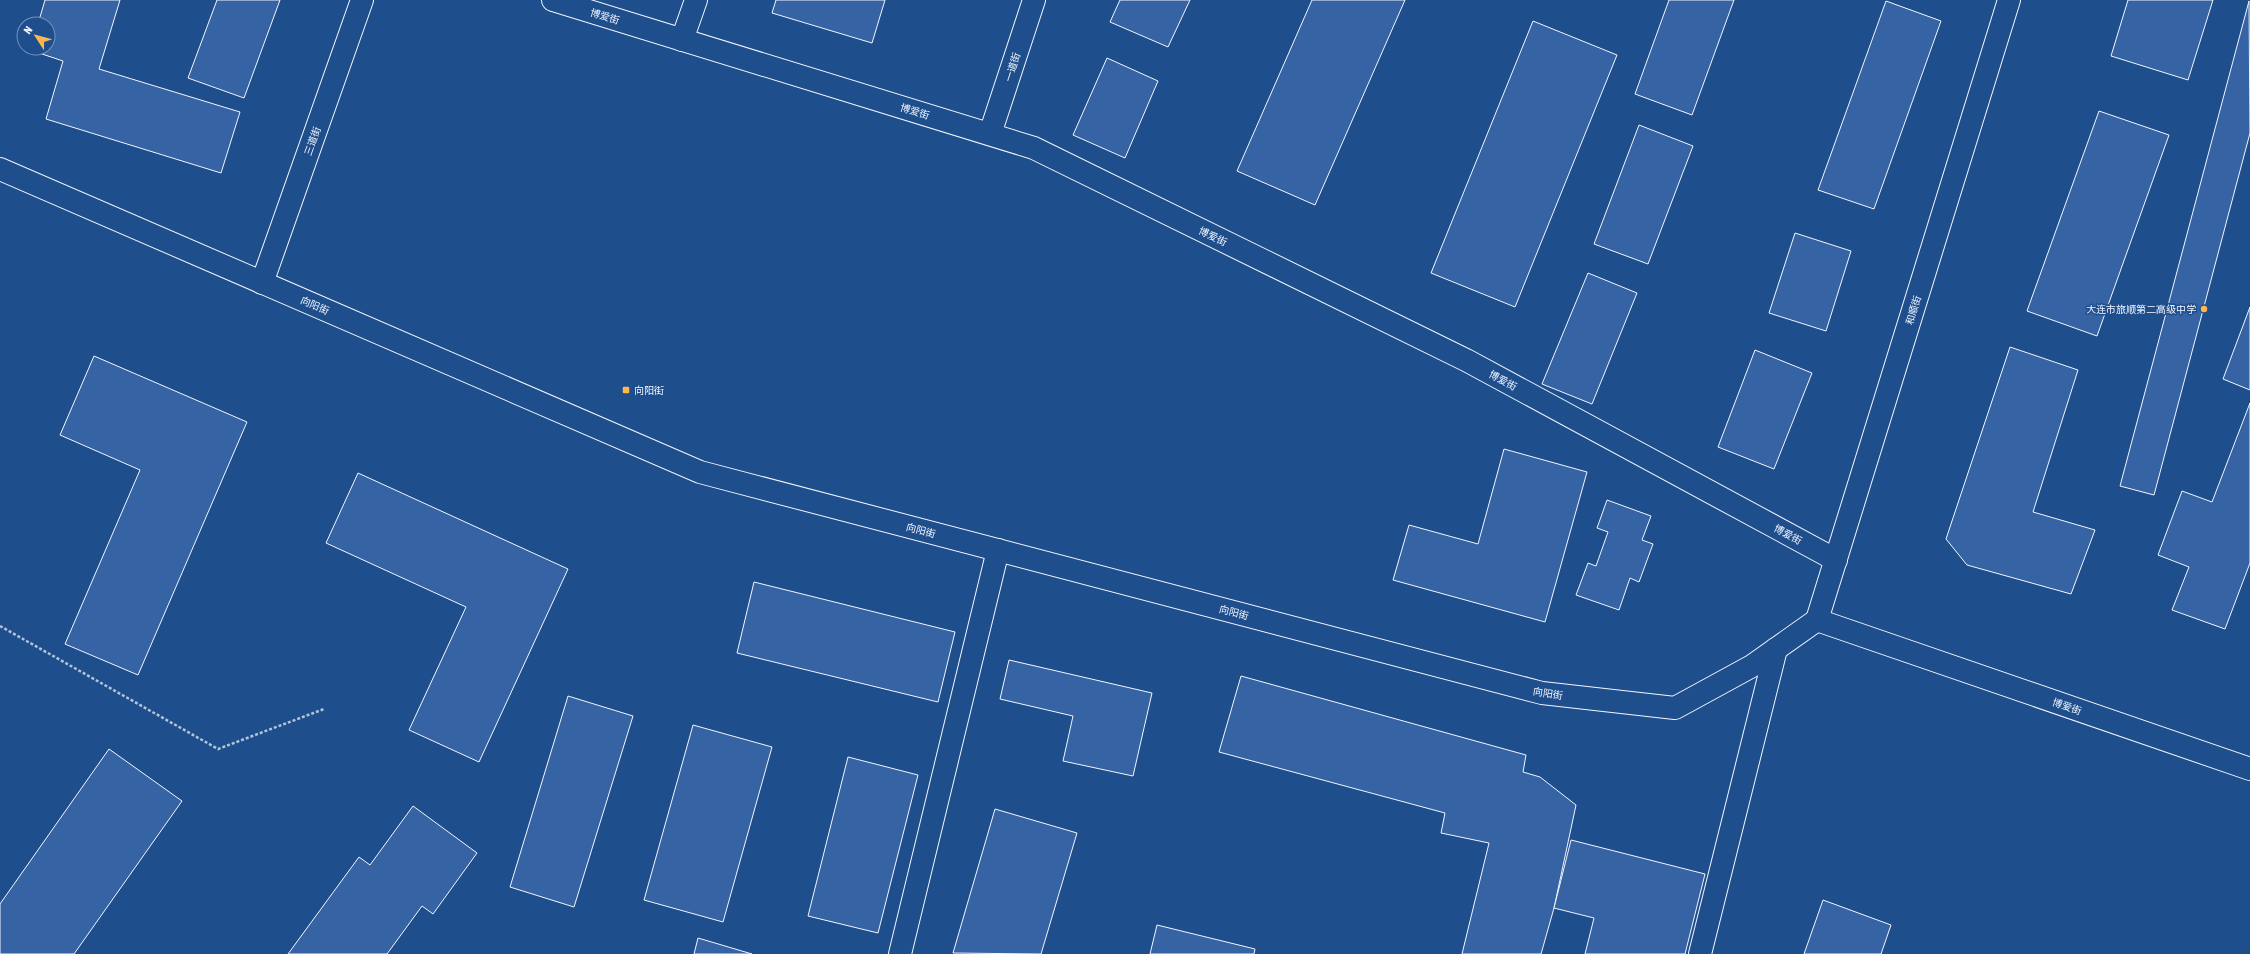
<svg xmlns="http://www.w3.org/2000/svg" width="2250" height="954" font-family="'Asap Condensed','Noto Sans SC',sans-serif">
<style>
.building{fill:#3563a3;stroke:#f2f6ff}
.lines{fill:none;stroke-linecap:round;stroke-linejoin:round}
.street-casing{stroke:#f2f6ff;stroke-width:24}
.secondary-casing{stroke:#f2f6ff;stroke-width:24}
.path{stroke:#b3c4dc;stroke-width:2.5;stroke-dasharray:3 2;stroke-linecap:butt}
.street{stroke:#1f4e8c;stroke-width:22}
.secondary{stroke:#1f4e8c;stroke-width:22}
.poi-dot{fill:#ffb74d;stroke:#1f4e8c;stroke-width:1.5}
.labels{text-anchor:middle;stroke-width:3;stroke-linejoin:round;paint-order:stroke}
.street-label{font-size:10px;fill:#f2f6ff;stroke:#1f4e8c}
.poi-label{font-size:10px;fill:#f2f6ff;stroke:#1f4e8c;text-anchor:end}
</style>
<rect width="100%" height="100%" fill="#1f4e8c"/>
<g class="building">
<path d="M45 0H120L99 69 240 112 221 173 46 119 63 61 30 50 31 48H48V24H38Z"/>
<path d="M217 0H280L244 98 188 78Z"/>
<path d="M776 0H885L872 43 772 13Z"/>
<path d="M1120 0H1190L1168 47 1110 22Z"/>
<path d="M1312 0H1405L1315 205 1237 171Z"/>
<path d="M1669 0H1734L1692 115 1635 94Z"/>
<path d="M2128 0H2213L2188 80 2111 56Z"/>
<path d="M1886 1 1941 21 1874 209 1818 190Z"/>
<path d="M2249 1 2250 133 2154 495 2120 486Z"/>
<path d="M1533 21 1617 55 1515 307 1431 273Z"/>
<path d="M1107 58 1158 81 1125 158 1073 135Z"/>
<path d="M2099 111 2169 135 2097 336 2027 311Z"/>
<path d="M1639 125 1693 146 1648 264 1594 244Z"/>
<path d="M1795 233 1851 251 1826 331 1769 313Z"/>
<path d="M1588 273 1637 293 1592 404 1542 384Z"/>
<path d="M2250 307V390L2223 379Z"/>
<path d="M2010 347 2078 370 2033 512 2095 530 2071 594 1967 565 1946 539Z"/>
<path d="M1755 350 1812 373 1774 469 1718 447Z"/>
<path d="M94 356 247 422 138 675 65 644 140 470 60 435Z"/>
<path d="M2250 403V563L2225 629 2172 610 2189 567 2158 555 2182 491 2212 502Z"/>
<path d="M1504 449 1587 472 1545 622 1393 580 1409 525 1478 544Z"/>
<path d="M358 473 568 569 479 762 409 730 466 607 326 543Z"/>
<path d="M1607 500 1651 516 1642 540 1653 544 1639 582 1630 578 1619 610 1576 595 1588 563 1596 566 1608 532 1597 528Z"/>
<path d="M754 582 955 632 938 702 737 653Z"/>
<path d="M1009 660 1152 693 1133 776 1063 761 1073 716 1000 699Z"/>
<path d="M1241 676 1526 755 1523 772 1540 777 1576 805 1554 908 1541 954H1462L1489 843 1441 833 1445 813 1219 752Z"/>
<path d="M568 696 633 716 574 907 510 887Z"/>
<path d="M693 725 772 747 723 922 644 900Z"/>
<path d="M109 749 182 801 74 954H0V904Z"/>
<path d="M848 757 918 775 878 933 808 916Z"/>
<path d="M413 806 477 853 433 914 422 906 387 954H288L359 857 370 865Z"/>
<path d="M995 809 1077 833 1041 954 953 953Z"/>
<path d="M1571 840 1705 874 1685 954H1585L1594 918 1554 908Z"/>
<path d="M1823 900 1891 925 1881 954H1804Z"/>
<path d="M1157 925 1255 949 1254 954H1150Z"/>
<path d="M698 938 752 954H694Z"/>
</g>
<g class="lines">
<g class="street-casing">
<g id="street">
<path d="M553 0 1034 148 1466 360 1836 560"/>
<path d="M682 40 696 0"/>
<path d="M990 134 1034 0"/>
<path d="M262 283 362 0"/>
<path d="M1817 620 2009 0"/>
<path d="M900 954 998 550"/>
<path d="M1700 954 1776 649"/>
</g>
</g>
<g class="secondary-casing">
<path id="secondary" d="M0 169 700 472 1542 693 1675 708 1752 666 1817 620 2250 769"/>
</g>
<path class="path" d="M0 626 218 749 324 709"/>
<use href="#street" class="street"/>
<use href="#secondary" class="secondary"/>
</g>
<g class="poi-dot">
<circle cx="2204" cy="309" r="4"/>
<rect x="622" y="386" width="8" height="8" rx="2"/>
</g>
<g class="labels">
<g class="street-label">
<text transform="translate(605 16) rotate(17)" y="4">博爱街</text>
<text transform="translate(1012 67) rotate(-72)" y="4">一道街</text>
<text transform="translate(915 111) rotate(17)" y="4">博爱街</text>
<text transform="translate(312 141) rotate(-70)" y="4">三道街</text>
<text transform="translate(1213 236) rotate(26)" y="4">博爱街</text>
<text transform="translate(315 305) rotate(23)" y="4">向阳街</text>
<text transform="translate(1913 310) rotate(-73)" y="4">和顺街</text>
<text transform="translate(1503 380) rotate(28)" y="4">博爱街</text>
<text transform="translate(921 530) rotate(15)" y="4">向阳街</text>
<text transform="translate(1788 534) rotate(28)" y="4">博爱街</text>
<text transform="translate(1234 612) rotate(15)" y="4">向阳街</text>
<text transform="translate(1548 693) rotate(9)" y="4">向阳街</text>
<text transform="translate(2067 706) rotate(19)" y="4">博爱街</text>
</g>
<g class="poi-label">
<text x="2196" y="313">大连市旅顺第二高级中学</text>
<text x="634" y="394" text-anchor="start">向阳街</text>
</g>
</g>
<g transform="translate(36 36) rotate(306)"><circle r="19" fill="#1f4e8c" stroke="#7391ba"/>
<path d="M0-3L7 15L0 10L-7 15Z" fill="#ffb74d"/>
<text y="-6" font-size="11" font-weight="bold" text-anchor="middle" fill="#f2f6ff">N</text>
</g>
</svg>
